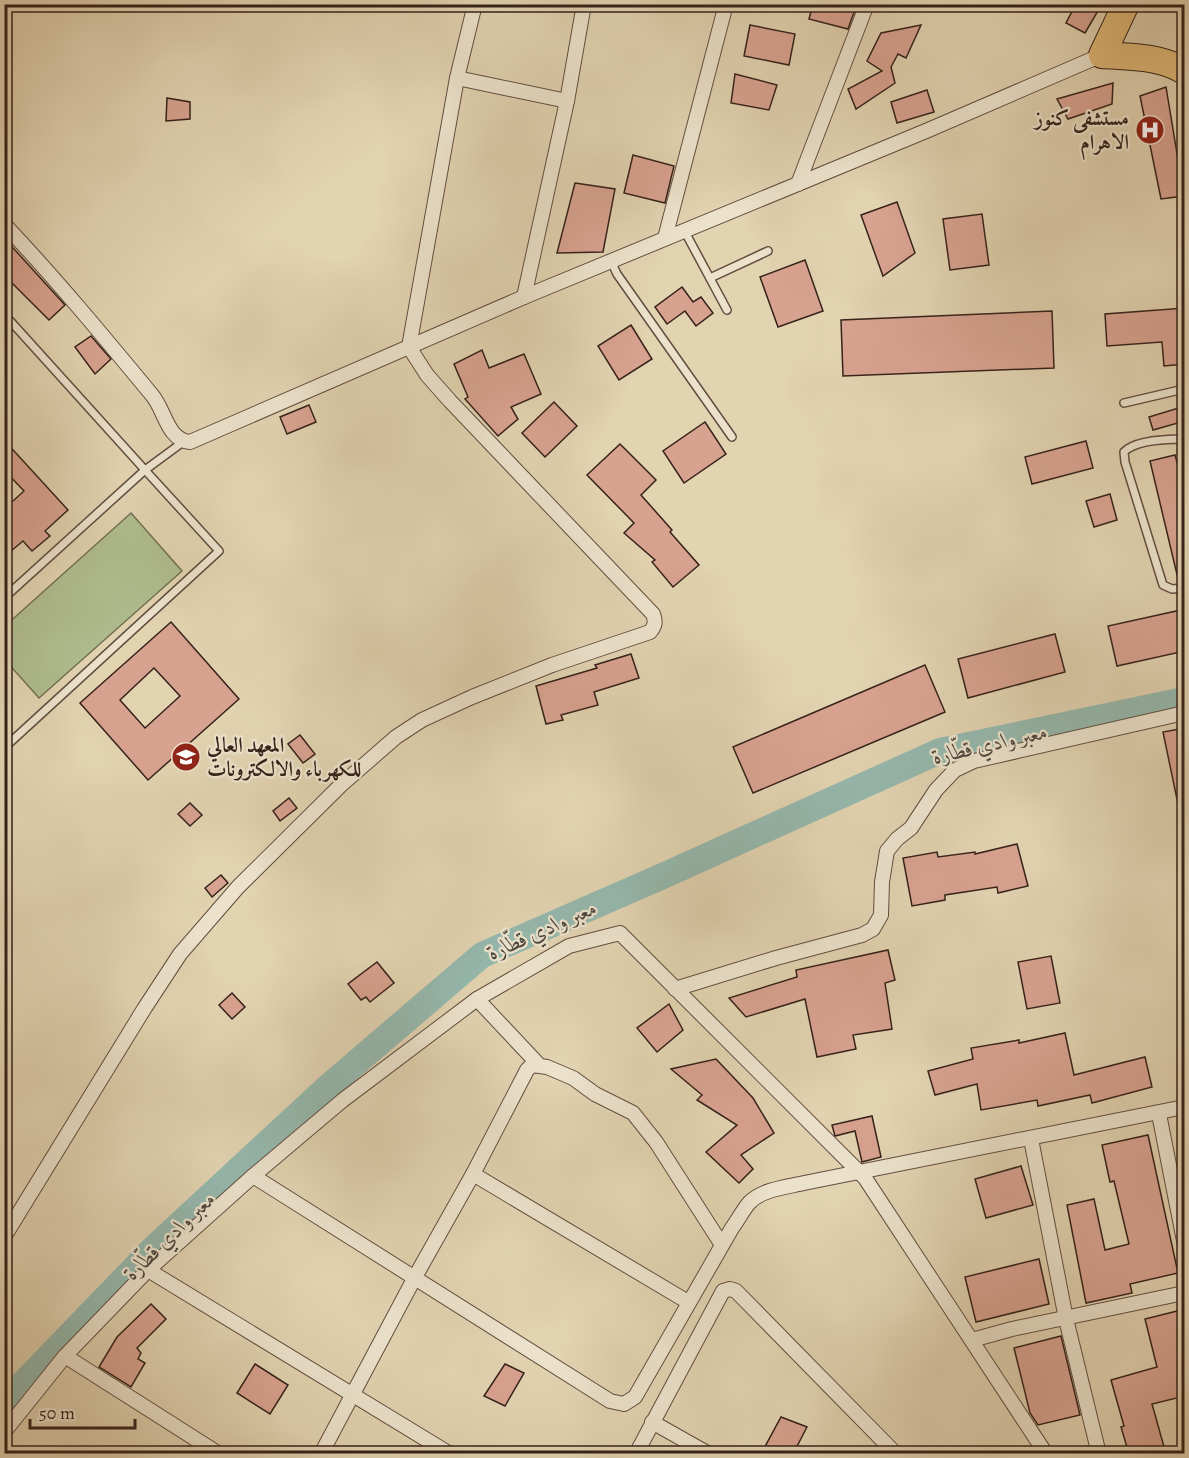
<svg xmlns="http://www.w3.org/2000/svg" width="1189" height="1458" font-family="Alegreya,Amiri,serif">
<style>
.green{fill:#afbd8e;stroke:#727054;stroke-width:1.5}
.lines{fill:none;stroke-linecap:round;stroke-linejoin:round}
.river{stroke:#95b8ad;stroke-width:26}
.building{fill:#d8a290;stroke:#36221a;stroke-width:1.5;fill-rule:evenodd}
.lane-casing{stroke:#614e40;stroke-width:10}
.street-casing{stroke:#614e40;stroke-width:16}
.highway-casing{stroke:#36221a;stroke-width:28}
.lane{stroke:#ece2cc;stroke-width:7}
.street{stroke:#ece2cc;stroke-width:14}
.highway{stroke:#e1ba78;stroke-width:26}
.labels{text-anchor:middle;stroke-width:4.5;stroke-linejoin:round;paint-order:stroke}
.poi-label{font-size:21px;font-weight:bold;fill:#36221a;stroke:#ece2cc;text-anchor:end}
.water-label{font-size:22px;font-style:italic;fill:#4e483f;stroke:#ece2cc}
</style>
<rect width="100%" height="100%" fill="#e2d3b1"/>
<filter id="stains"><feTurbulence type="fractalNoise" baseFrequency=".00333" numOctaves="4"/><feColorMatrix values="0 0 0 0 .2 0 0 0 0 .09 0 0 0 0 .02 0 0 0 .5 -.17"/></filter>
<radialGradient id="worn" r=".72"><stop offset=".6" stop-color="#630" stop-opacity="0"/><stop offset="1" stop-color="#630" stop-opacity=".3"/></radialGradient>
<path class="green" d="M131 513 182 571 39 698 5 660V626Z"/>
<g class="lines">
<path class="river" d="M4 1403 154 1248 329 1086 482 955 665 875 940 751 1184 700"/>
</g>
<g class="building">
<path d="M813 4H857L848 29 809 19Z"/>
<path d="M1076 4H1102L1085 33 1066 23Z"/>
<path d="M750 25 795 34 789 65 744 56Z"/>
<path d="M921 25 906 58 898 54 891 67 895 83 856 109 848 89 882 71 867 61 881 33Z"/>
<path d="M735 74 777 85 769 110 731 103Z"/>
<path d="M1113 83 1112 104 1068 119 1057 99Z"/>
<path d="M1166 87 1184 196 1161 199 1140 96Z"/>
<path d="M927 90 934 112 897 123 891 102Z"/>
<path d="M167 98 190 102V119L166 121Z"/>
<path d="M633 155 674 166 665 203 624 193Z"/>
<path d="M575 183 615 189 603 252 557 253Z"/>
<path d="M897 202 915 253 883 276 861 215Z"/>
<path d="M982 214 989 265 950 270 943 219Z"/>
<path d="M4 238 65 305 49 320 4 275Z"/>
<path d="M805 260 823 311 778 327 760 277Z"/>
<path d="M682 287 693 302 701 297 713 313 696 326 685 311 667 324 655 307Z"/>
<path d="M1185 308V364L1164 366 1162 342 1107 346 1105 314Z"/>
<path d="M1052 311 1054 368 843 376 841 320Z"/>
<path d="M631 325 652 359 619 380 598 346Z"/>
<path d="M91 336 111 359 95 374 75 347Z"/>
<path d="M482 350 489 368 524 354 541 394 511 407 518 419 498 436 465 399 468 397 454 364Z"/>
<path d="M554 402 577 426 545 457 522 433Z"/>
<path d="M309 405 316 422 287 434 280 417Z"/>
<path d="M1185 406V421L1153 430 1149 417Z"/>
<path d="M705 422 726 454 684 483 663 451Z"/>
<path d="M4 440 68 510 45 531 50 536 32 551 23 541 4 557V509L24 491 4 470Z"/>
<path d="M1086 441 1093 468 1032 484 1025 457Z"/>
<path d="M620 444 656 480 641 495 672 530 670 532 699 565 673 587 652 562 655 560 624 533 634 523 587 475Z"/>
<path d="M1175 455 1185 493V582L1179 583 1150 461Z"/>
<path d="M1110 494 1117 520 1094 527 1086 501Z"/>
<path d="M1181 610 1185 627V651L1117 666 1108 626Z"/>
<path d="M171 622 239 699 148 780 80 703ZM154 668 180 696 145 728 120 700Z"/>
<path d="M1055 634 1065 672 968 698 958 659Z"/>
<path d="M631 654 639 678 594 692 598 705 561 715 563 720 546 724 536 686 597 668 595 665Z"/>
<path d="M925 665 945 712 753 793 733 747Z"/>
<path d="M1185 728V809H1179L1163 732Z"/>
<path d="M300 735 315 754 303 763 288 744Z"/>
<path d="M289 798 297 808 280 821 273 811Z"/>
<path d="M190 803 202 815 190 826 178 814Z"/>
<path d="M1017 844 1028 886 998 893 997 887 945 895V900L912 906 903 858 937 852 938 857 975 852V854Z"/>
<path d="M221 875 228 883 212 897 205 888Z"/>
<path d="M888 950 895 980 885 983 892 1029 853 1035 856 1049 817 1057 805 999 746 1017 729 998 797 977 796 970Z"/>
<path d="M1051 956 1060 1003 1027 1009 1018 962Z"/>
<path d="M377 962 394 983 370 1002 366 997 361 1000 348 984Z"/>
<path d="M232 993 245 1007 232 1019 219 1005Z"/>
<path d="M669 1004 683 1030 657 1052 637 1028Z"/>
<path d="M1065 1033 1074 1075 1145 1057 1152 1087 1092 1103 1090 1095 1038 1106 1037 1100 981 1110 977 1084 935 1095 928 1071 973 1059 971 1048 1019 1040V1043Z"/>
<path d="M716 1059 753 1098 774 1133 741 1155 753 1169 739 1183 706 1152 737 1125 697 1100 702 1095 671 1069Z"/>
<path d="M872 1116 881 1157 862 1162 855 1131 835 1136 832 1125Z"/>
<path d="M1148 1135 1178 1273 1130 1284 1132 1293 1086 1303 1067 1205 1094 1199 1105 1250 1129 1244 1114 1181 1110 1182 1102 1145Z"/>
<path d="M1021 1166 1033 1205 986 1218 975 1179Z"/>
<path d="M1039 1259 1049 1304 976 1322 965 1277Z"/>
<path d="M151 1304 166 1319 137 1348 141 1353 138 1359 145 1363 131 1387 99 1367 117 1337Z"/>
<path d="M1185 1309V1396L1152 1404 1166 1454H1129L1121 1427 1124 1426 1111 1380 1157 1367 1145 1319Z"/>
<path d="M1061 1336 1080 1415 1038 1425 1030 1413 1014 1348Z"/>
<path d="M255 1364 288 1385 270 1414 237 1393Z"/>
<path d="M505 1364 524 1373 505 1406 484 1396Z"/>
<path d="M781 1417 807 1427 793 1454H761Z"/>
</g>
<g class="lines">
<g class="lane-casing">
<g id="lane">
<path d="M684 230 727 310"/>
<path d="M611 261 617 274 732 437"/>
<path d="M710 278 768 251"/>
<path d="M4 314 145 470 4 598"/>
<path d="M1124 403 1184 389"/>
<path d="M1184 441V439C1167 439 1135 440 1124 452L1125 462 1163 585 1172 589 1184 588"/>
<path d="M4 748 219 551 145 470 183 442"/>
</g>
</g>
<g class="street-casing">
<g id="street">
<path d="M457 78 567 101"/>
<path d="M798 184 867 4"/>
<path d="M4 224C56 279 104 337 152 395 165 410 167 440 190 442L524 297 926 131 1102 55"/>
<path d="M665 238 726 4"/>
<path d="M524 297 567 101 584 4"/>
<path d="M675 989 776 958 862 935 873 929 881 915 882 882 887 851 897 839 911 828 936 790 955 770 974 761 1184 713"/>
<path d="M477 999 539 1065"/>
<path d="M1159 1114 1184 1241"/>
<path d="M1031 1139 1066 1319 1099 1454"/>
<path d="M473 1174 688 1302"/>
<path d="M253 1176 610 1401 624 1404 635 1397 732 1228C738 1220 743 1210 749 1203 762 1189 787 1187 804 1183L1184 1107"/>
<path d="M4 1237 144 1009 180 954 238 887 341 785 396 737 422 720 472 697 552 665 650 632C655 626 656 622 653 614L450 401 427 375 409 347 457 78 475 4"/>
<path d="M148 1270 450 1454"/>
<path d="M972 1340 1012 1329 1184 1293"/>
<path d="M65 1356 219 1454"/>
<path d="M652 1422 709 1454"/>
<path d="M4 1432 65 1356 148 1270 253 1176 343 1100 477 999 569 946 620 933 865 1178 1046 1454"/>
<path d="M321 1454 415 1277 473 1174 527 1070 532 1065 547 1067 573 1078 595 1094 633 1113 656 1142 722 1245"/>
<path d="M636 1454 723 1291 730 1289 736 1291 896 1454"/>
</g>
</g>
<g class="highway-casing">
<path id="highway" d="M1126 4 1102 55C1131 57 1160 56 1184 71"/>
</g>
<use href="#lane" class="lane"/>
<use href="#street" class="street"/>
<use href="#highway" class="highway"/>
</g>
<defs>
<g id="hospital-disc" transform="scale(1.5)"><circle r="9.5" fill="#8f2418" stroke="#ece2cc"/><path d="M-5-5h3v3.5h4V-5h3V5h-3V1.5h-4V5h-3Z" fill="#fff"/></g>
<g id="university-disc" transform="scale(1.5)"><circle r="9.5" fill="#8f2418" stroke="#ece2cc"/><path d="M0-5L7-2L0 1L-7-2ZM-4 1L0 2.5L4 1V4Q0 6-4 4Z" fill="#fff"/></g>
</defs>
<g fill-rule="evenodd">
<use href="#hospital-disc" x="1150" y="130"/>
<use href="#university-disc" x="186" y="757"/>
</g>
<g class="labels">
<g class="poi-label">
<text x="1129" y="125">مستشفى كنوز<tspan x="1129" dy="24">الاهرام</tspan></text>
<text x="207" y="752" text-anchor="start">المعهد العالي<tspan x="207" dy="24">للكهرباء والالكترونات</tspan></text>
</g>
<g class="water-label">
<text transform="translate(990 743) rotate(-13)" y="8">معبر وادي قطّارة</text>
<text transform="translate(542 929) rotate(-24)" y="8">معبر وادي قطّارة</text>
<text transform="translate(169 1235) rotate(-44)" y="8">معبر وادي قطّارة</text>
</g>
</g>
<rect width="1189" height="1458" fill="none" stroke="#e2d3b1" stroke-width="24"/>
<rect x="6" y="6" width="1177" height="1446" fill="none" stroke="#36221a" stroke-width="3"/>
<rect x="12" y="12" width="1165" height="1434" fill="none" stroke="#36221a" stroke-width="1.5"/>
<path d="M30 1419v9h105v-9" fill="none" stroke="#36221a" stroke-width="3"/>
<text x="39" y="1419" font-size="18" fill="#36221a" stroke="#ece2cc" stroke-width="4.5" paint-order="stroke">50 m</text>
<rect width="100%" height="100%" filter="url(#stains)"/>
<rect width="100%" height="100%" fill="url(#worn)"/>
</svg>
